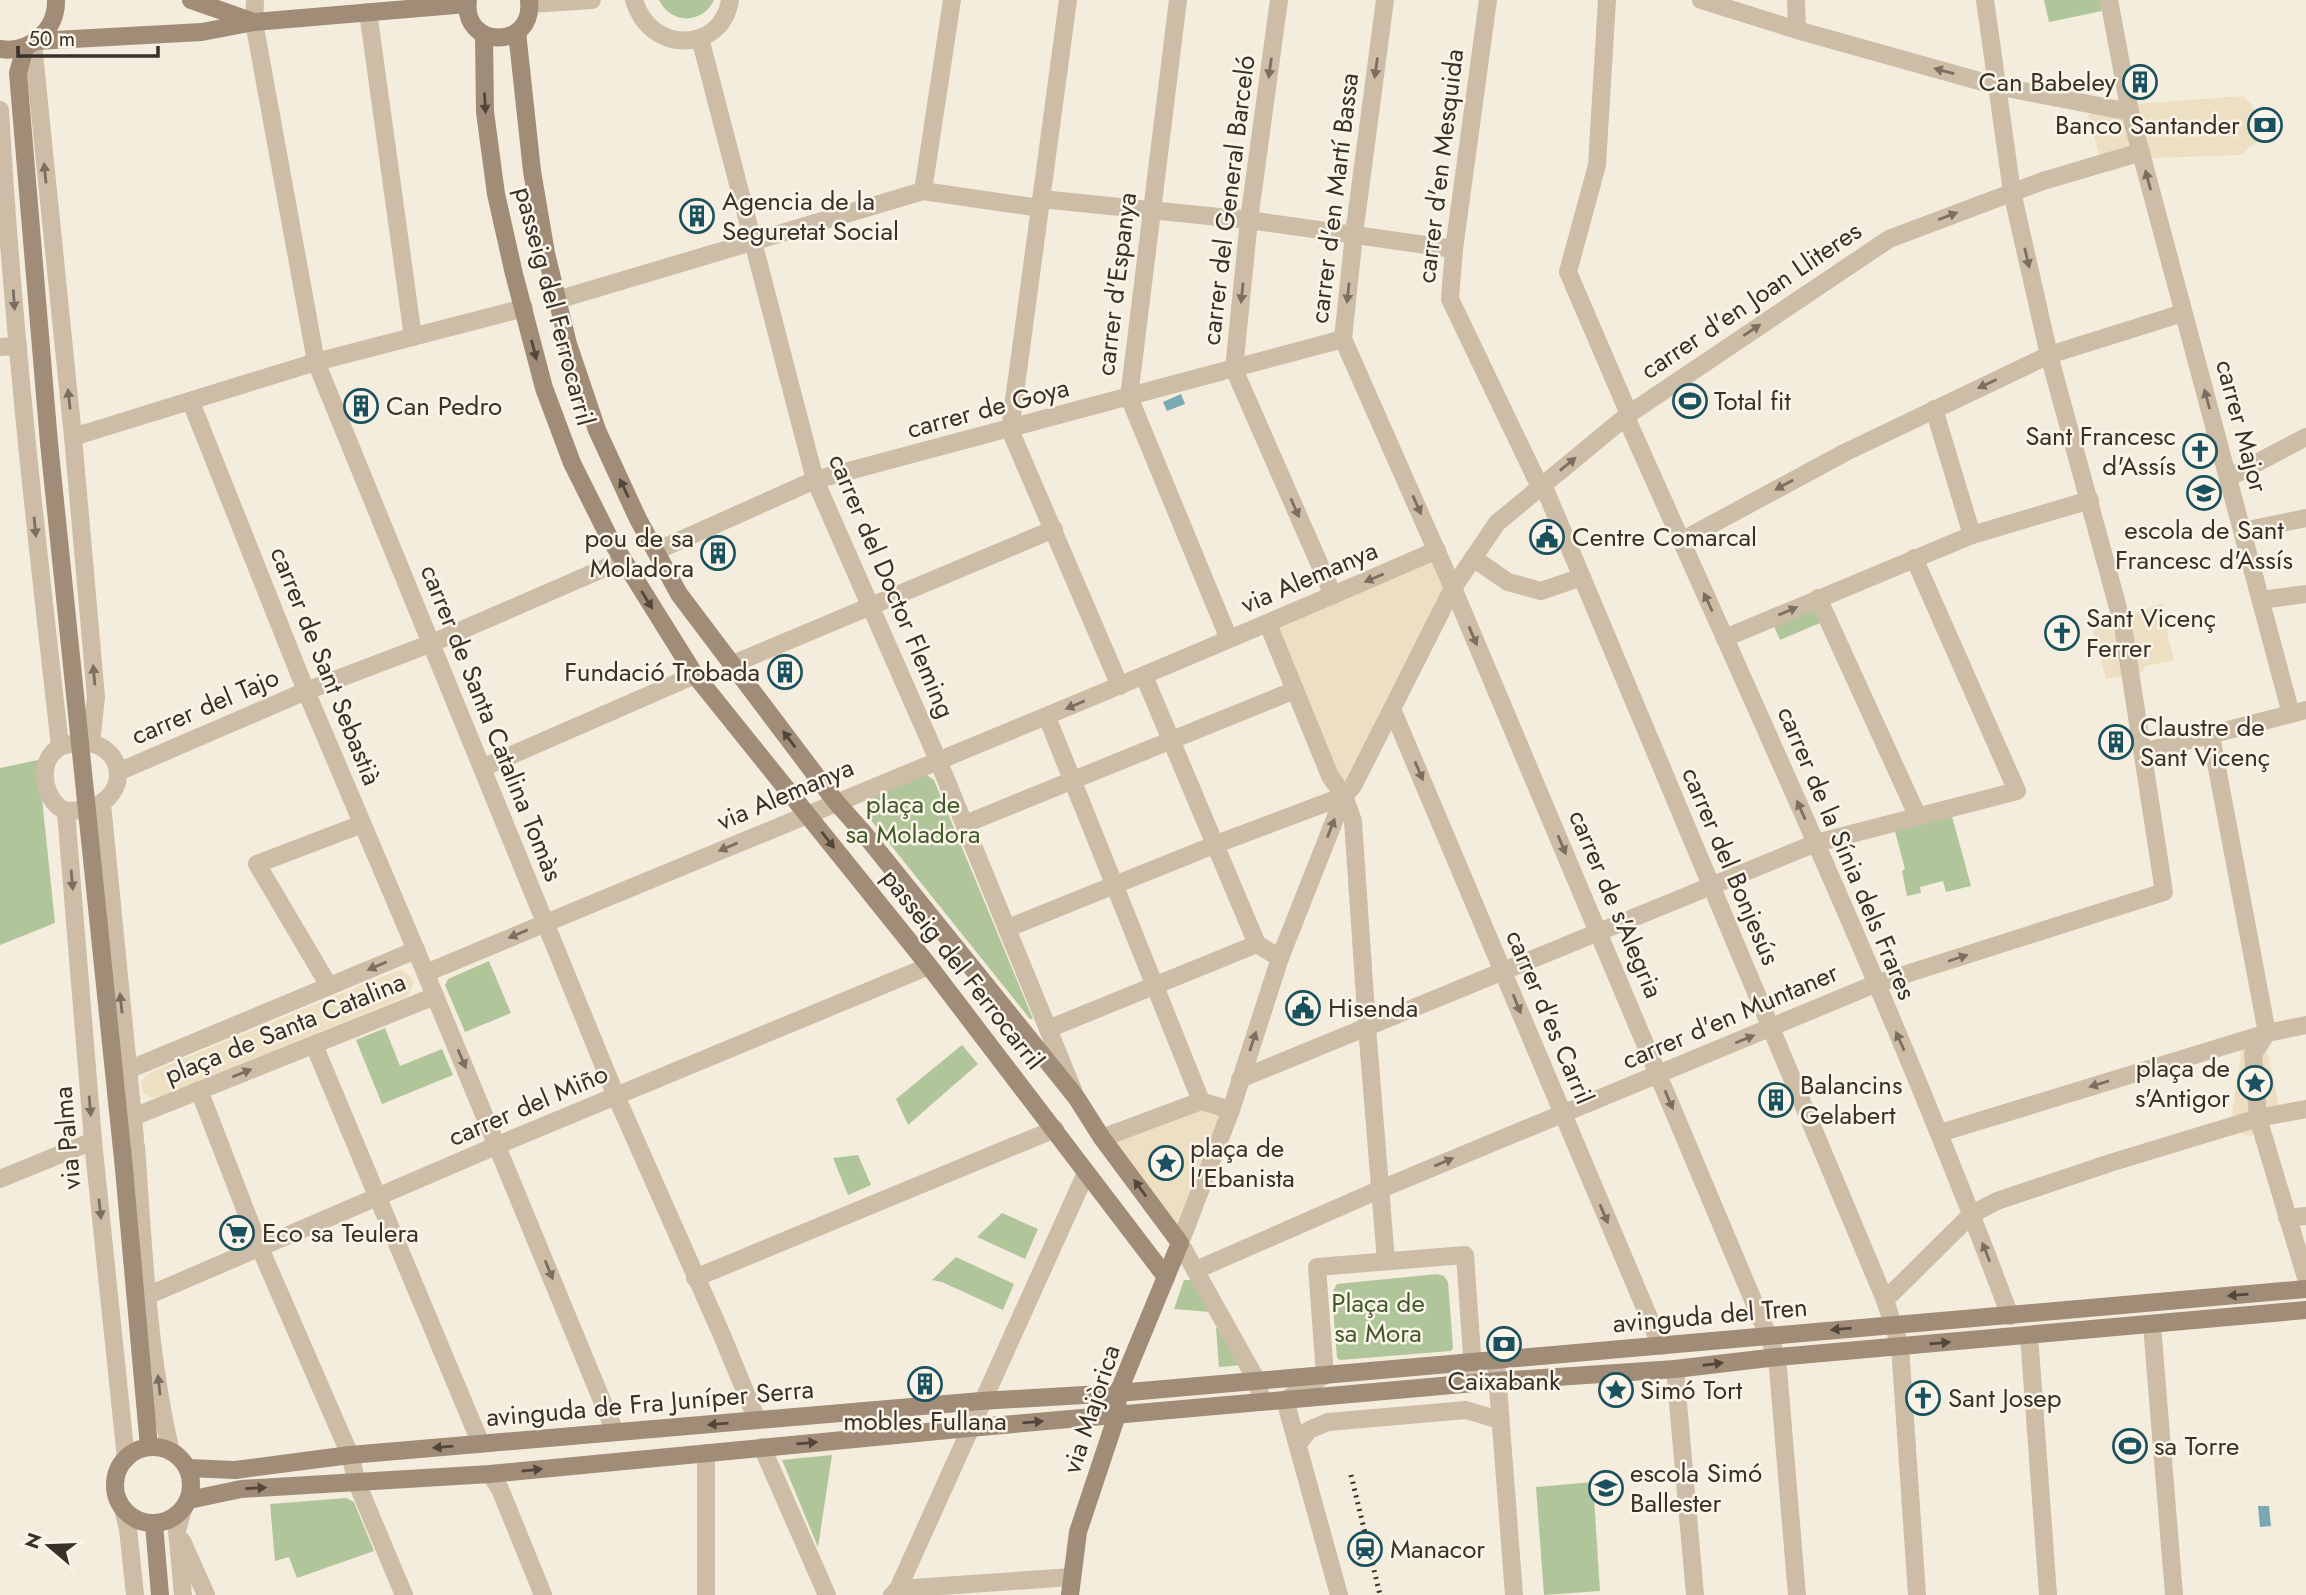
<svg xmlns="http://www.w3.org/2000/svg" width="2306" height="1595" font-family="Jost,sans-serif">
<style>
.green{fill:#b1c59b}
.plaza{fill:#ede0c2}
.water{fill:#79aab4}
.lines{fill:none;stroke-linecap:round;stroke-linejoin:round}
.minor{stroke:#cdbda7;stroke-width:18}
.tertiary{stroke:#cdbda7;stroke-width:18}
.secondary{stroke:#a18c78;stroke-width:18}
.rail{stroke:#393028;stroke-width:5;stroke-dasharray:2 5;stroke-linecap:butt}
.oneway{fill:#7c6f61}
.oneway2{fill:#53473c}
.labels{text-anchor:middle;stroke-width:5;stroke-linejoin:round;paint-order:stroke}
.poi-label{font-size:26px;fill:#393028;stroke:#fbf5e9;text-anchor:start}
.street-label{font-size:26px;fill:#393028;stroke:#fbf5e9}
.park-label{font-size:26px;fill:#425a2a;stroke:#fbf5e9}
</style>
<rect width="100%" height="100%" fill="#f4ecdc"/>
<g class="green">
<path d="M659 0H714C703 24 671 25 659 0Z"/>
<path d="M2044 0H2100L2102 11 2049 22Z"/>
<path d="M1808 609 1815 611 1820 623 1780 640 1773 624Z"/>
<path d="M38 760 55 923 0 945V768Z"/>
<path d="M925 774 934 780 1033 1019H1030L865 813 866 803 869 799Z"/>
<path d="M1950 809 1971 886 1946 892 1943 881 1920 887 1921 893 1907 896 1902 871 1905 869 1893 824Z"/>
<path d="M489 961 511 1013 465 1032 445 985 448 979Z"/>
<path d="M385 1028 400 1066 442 1049 453 1075 382 1104 356 1040Z"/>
<path d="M962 1045 978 1064 908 1125 896 1099Z"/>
<path d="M858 1155 871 1185 848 1195 833 1158Z"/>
<path d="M1002 1213 1038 1229 1025 1259 977 1237Z"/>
<path d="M956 1257 1014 1284 1003 1310 942 1282 932 1280Z"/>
<path d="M1437 1274 1444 1276 1448 1282 1453 1348 1451 1351 1340 1360 1337 1358 1332 1293 1337 1284Z"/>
<path d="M1184 1280H1192L1210 1312 1174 1309Z"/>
<path d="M1216 1328H1220L1242 1365 1219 1367Z"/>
<path d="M832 1455 818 1547 782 1460Z"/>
<path d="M1593 1482 1600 1591 1544 1595 1536 1487Z"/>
<path d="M346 1498 354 1502 374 1551 297 1578 289 1557 275 1561 270 1504Z"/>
</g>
<g class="plaza">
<path d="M2243 96 2252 105 2258 119 2262 139 2252 145 2241 155 2154 158 2108 172 2099 154 2088 115 2111 101 2136 104Z"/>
<path d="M1437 550 1453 588 1344 796 1268 624Z"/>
<path d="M2162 603 2170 625 2167 632 2174 660 2146 666 2141 673 2106 679 2091 624 2108 618 2114 609 2124 607 2135 613Z"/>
<path d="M401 969 412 978 413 984 409 994 405 997 159 1097 153 1098 142 1092 141 1081 151 1072Z"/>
<path d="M2235 1036 2266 1045 2279 1106 2266 1128 2249 1137 2241 1133 2232 1136 2231 1121 2241 1055Z"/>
<path d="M1201 1101 1231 1110 1180 1243 1102 1138Z"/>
</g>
<g class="water">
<path d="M1181 394 1185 404 1167 411 1163 402Z"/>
<path d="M2258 1506H2269L2271 1526 2260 1527Z"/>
</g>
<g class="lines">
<g class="minor">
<path d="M255 0 254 22 316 362 616 1096 721 1333 757 1420"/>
<path d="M634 0C650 55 722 53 730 0"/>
<path d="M1068 0 1010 430 1120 686"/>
<path d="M1178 0 1129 397 1229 639"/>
<path d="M1279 0 1249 220 1234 369 1333 595"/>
<path d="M1385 0 1354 234 1343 339 1453 588 1777 1357 1797 1595"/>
<path d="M1488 0 1454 249 1450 299 1540 487 1547 494 1885 1300 1900 1346 1917 1595"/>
<path d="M1607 0 1597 165 1568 272 1629 414"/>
<path d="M1701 0 1797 30 1997 86 2130 112"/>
<path d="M1796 0 1797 30"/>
<path d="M2109 0 2130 112 2291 714"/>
<path d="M530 4 592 0"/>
<path d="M368 12 413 337"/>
<path d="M700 38 815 480 938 760 1073 1090"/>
<path d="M33 44 73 437 96 697 91 743"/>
<path d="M0 110C12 323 36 535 60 746"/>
<path d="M923 191 952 0"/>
<path d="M1041 199 1249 220 1454 249"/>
<path d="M557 300 923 191 1040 208"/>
<path d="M0 347 18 346"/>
<path d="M191 402 306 691 416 950"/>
<path d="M1934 409 1972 535"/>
<path d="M1626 417C1758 714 1896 1010 2010 1316"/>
<path d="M73 437 316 362 524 308"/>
<path d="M2228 478 2306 437"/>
<path d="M2243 531 2306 518"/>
<path d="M1681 541 1846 452 2049 355 2183 313"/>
<path d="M656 551 815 480 1343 339"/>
<path d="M1473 558 1508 582 1541 591 1582 577"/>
<path d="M1818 598 1918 817"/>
<path d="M2261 600 2306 594"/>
<path d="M1268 624 1330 776 1344 796 1353 821 1367 1027 1386 1261"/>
<path d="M1725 638 1972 535 2090 500"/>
<path d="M733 664 1054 529"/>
<path d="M1144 676 1257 944 1280 958"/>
<path d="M1392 709 1661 1346"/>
<path d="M1047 717 1201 1101"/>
<path d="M2211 736 2267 1033 2253 1054 2258 1118 2306 1278"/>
<path d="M81 742C130 744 131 804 80 810 71 811 66 812 59 807 42 794 38 759 60 747 65 744 75 744 81 742Z"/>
<path d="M2143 752 2306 710"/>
<path d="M482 768 695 675"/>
<path d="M118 772 306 691 432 643 623 560"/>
<path d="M102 804 135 1138 124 1169"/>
<path d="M66 812 93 1141 126 1459"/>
<path d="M965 824 1295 690"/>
<path d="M1008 928 1214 845 1344 796"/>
<path d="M426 973C763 832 1102 696 1437 550"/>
<path d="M329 986 257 864 362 824"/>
<path d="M1048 1029 1257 944"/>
<path d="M314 1045 481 1444"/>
<path d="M128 1070 416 950 615 1432"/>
<path d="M1240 1079 1816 843 2017 791 1914 558"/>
<path d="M199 1090 260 1248 350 1455 357 1483 404 1595"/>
<path d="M133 1117 435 996"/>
<path d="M1940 1133 2267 1033 2306 1025"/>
<path d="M1102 1138 1201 1101 1231 1110"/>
<path d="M136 1146C143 1245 148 1355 171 1452"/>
<path d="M2287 1218 2306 1216"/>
<path d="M1196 1270 1381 1189 1875 984 2164 892 2123 626 2049 355 2012 192 1985 0"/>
<path d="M695 1278 1055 1129"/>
<path d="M149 1295 498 1145 929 966"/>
<path d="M1885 1300 1972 1214 1997 1201 2110 1163 2258 1118 2306 1109"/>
<path d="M2152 1325 2174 1595"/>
<path d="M2029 1335 2048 1595"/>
<path d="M1496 1361 1514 1595"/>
<path d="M1675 1369 1695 1595"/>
<path d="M1262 1402 1257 1381 1180 1243 1231 1110 1280 958 1344 796 1353 786 1453 588 1497 523 1629 414 1889 239 2043 181 2141 152"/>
<path d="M1298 1444 1309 1430 1328 1422 1466 1410 1499 1420"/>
<path d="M762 1447 827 1595"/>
<path d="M706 1453V1595"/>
<path d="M490 1474 500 1489 543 1595"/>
<path d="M123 1509 128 1529 135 1595"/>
<path d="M183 1510 177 1530 183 1595"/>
<path d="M182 1541 206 1595"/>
<path d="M898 1589 1072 1577"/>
<path d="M892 1595 898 1589 1086 1173"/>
<path d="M1339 1595 1285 1400 1325 1375 1317 1267 1465 1255 1474 1383"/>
</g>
<path class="tertiary" d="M0 1179 93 1141"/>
<g class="secondary">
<path d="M191 0 254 22"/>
<path d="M468 0C461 49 535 51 529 0"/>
<path d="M517 32 532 171 546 253 568 344 597 430 638 519 679 594 836 802 862 831 1076 1097 1102 1138 1180 1243 1118 1393 1117 1415 1078 1532 1070 1595"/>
<path d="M484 35 485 112 496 194 514 274 544 388 572 463 609 537 695 675 929 966 1166 1277"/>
<path d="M36 41 202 32 254 22 467 4"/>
<path d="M25 47 18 73 49 443 124 1169 149 1447"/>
<path d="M0 49C30 54 57 30 56 0"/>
<circle cx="153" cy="1485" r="38"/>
<path d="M188 1468 235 1470 350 1455 981 1401 1118 1393 2306 1289"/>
<path d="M189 1500 241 1489 490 1474 969 1428 1497 1381 1675 1369 1777 1357 2306 1310"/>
<path d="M154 1524 160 1595"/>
</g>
<path class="rail" d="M1351 1475 1380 1595"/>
</g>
<defs><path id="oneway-solid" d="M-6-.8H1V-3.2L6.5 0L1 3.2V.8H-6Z" transform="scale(1.75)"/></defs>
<g class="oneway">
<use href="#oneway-solid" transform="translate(1270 68) rotate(98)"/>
<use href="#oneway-solid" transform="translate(1376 68) rotate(98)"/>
<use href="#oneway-solid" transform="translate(1944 71) rotate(-165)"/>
<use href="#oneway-solid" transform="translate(45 173) rotate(-96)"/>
<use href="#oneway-solid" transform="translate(2148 180) rotate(-105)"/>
<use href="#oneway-solid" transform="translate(1948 216) rotate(-21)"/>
<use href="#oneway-solid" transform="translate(2027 258) rotate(77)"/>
<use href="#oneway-solid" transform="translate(1242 293) rotate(96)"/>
<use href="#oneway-solid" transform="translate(1348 293) rotate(96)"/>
<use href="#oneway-solid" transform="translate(14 300) rotate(86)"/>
<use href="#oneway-solid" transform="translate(1752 330) rotate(-34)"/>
<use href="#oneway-solid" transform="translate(1987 384) rotate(155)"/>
<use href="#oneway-solid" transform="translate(69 399) rotate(-96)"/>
<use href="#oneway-solid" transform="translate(2207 399) rotate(-105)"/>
<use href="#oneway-solid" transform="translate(1568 464) rotate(-39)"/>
<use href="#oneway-solid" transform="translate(1784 485) rotate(151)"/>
<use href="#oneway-solid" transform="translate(1417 505) rotate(66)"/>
<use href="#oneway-solid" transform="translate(1295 508) rotate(66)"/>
<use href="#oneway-solid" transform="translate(35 527) rotate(85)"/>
<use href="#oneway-solid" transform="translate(1374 578) rotate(157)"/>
<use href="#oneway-solid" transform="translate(1708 602) rotate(-115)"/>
<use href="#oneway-solid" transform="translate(1788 611) rotate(-23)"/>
<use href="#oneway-solid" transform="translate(1473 636) rotate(67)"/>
<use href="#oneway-solid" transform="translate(94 675) rotate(-95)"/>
<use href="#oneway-solid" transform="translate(1075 705) rotate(157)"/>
<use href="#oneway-solid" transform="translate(1419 771) rotate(67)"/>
<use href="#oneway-solid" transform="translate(1801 810) rotate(-114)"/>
<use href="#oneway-solid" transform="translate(1331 828) rotate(-69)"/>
<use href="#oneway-solid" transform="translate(1562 845) rotate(67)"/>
<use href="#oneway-solid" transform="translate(728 847) rotate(157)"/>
<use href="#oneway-solid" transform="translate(72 880) rotate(85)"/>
<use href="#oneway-solid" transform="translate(518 934) rotate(157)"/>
<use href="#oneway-solid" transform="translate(1958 958) rotate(-18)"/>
<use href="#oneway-solid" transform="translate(377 966) rotate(157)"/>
<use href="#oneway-solid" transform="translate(121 1003) rotate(-96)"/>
<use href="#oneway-solid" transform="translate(1517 1004) rotate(68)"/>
<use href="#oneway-solid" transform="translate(1745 1039) rotate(-22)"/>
<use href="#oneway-solid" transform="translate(1253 1041) rotate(-72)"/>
<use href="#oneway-solid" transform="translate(1900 1041) rotate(-114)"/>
<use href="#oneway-solid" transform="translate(462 1059) rotate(67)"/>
<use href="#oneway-solid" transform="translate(242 1073) rotate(-22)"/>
<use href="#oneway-solid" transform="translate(2099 1084) rotate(163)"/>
<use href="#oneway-solid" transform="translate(1669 1100) rotate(67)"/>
<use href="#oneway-solid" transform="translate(90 1106) rotate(85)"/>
<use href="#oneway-solid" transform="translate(1444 1162) rotate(-23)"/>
<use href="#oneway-solid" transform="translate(100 1209) rotate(84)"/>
<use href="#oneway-solid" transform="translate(1604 1214) rotate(67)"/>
<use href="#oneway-solid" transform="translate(1986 1252) rotate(-111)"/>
<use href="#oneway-solid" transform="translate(549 1270) rotate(68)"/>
<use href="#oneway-solid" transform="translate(159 1385) rotate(-96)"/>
</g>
<g class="oneway2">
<use href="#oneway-solid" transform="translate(485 103) rotate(87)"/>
<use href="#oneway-solid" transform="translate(534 350) rotate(76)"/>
<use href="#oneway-solid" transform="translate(624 488) rotate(-115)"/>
<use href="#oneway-solid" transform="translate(647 600) rotate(58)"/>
<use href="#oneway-solid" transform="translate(789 739) rotate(-127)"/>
<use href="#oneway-solid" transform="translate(828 840) rotate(52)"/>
<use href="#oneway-solid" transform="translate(1140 1188) rotate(-126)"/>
<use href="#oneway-solid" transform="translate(2238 1295) rotate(175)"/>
<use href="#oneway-solid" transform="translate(1841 1329) rotate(175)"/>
<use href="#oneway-solid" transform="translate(1940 1343) rotate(-5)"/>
<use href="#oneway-solid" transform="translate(1713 1364) rotate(-7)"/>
<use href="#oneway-solid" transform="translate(1033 1422) rotate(-5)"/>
<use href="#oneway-solid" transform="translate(718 1424) rotate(175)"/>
<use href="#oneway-solid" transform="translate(807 1443) rotate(-5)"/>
<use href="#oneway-solid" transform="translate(443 1447) rotate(175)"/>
<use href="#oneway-solid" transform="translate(532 1470) rotate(-6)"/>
<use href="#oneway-solid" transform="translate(256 1488) rotate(-3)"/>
</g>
<defs>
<g id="building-ring" transform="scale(1.75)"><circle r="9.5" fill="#fbf5e9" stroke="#1a515e" stroke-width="1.5"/><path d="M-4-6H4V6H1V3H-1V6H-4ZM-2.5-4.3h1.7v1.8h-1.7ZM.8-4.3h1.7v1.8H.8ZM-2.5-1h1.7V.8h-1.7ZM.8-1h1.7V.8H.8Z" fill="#1a515e"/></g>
<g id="bank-ring" transform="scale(1.75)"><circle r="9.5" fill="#fbf5e9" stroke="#1a515e" stroke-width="1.5"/><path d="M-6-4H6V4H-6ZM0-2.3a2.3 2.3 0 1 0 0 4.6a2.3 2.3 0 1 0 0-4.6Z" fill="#1a515e"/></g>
<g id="stadium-ring" transform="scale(1.75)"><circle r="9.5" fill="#fbf5e9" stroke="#1a515e" stroke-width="1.5"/><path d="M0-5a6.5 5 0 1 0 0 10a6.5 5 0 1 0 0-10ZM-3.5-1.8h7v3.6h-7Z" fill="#1a515e"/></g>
<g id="church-ring" transform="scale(1.75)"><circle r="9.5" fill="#fbf5e9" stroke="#1a515e" stroke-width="1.5"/><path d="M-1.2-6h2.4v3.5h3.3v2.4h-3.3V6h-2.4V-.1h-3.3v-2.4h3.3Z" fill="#1a515e"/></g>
<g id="school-ring" transform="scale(1.75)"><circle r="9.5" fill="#fbf5e9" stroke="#1a515e" stroke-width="1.5"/><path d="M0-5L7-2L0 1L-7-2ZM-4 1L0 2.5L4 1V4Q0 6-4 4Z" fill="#1a515e"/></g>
<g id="civic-ring" transform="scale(1.75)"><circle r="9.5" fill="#fbf5e9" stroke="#1a515e" stroke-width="1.5"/><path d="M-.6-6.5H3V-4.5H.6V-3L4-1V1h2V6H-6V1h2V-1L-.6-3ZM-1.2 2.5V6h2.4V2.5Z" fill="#1a515e"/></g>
<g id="sight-ring" transform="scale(1.75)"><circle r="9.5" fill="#fbf5e9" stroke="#1a515e" stroke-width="1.5"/><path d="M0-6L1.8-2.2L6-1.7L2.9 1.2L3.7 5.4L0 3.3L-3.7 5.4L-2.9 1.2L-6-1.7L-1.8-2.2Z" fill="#1a515e"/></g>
<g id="supermarket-ring" transform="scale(1.75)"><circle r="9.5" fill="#fbf5e9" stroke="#1a515e" stroke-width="1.5"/><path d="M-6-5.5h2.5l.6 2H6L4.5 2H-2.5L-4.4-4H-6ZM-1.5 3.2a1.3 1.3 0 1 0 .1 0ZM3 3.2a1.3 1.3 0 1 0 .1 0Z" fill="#1a515e"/></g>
<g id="station-ring" transform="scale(1.75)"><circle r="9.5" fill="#fbf5e9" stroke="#1a515e" stroke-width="1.5"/><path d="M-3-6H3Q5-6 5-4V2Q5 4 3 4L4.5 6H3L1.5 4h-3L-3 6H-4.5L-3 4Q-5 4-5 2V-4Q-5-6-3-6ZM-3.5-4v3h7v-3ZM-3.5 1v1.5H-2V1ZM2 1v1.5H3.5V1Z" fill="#1a515e"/></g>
</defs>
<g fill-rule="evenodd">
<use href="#building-ring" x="2140" y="82"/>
<use href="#bank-ring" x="2265" y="125"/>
<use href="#building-ring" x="697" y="216"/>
<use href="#stadium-ring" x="1690" y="401"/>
<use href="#building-ring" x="361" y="406"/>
<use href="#church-ring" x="2200" y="451"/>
<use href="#school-ring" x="2204" y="493"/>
<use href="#civic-ring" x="1547" y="537"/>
<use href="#building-ring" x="718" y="553"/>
<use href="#church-ring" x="2062" y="633"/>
<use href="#building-ring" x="785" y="672"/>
<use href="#building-ring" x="2116" y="742"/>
<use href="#civic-ring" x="1303" y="1008"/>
<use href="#sight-ring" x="2255" y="1083"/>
<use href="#building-ring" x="1776" y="1100"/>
<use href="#sight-ring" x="1166" y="1163"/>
<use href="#supermarket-ring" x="237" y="1233"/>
<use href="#bank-ring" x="1504" y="1344"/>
<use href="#building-ring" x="925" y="1384"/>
<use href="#sight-ring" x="1616" y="1390"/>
<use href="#church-ring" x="1923" y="1398"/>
<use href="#stadium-ring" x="2130" y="1446"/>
<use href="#school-ring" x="1606" y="1488"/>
<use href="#station-ring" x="1365" y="1549"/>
</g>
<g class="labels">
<g class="poi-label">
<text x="2116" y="91" text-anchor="end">Can Babeley</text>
<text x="2240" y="134" text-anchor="end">Banco Santander</text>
<text x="722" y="210">Agencia de la<tspan x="722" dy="30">Seguretat Social</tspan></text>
<text x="1714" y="410">Total fit</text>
<text x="386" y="415">Can Pedro</text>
<text x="2176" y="445" text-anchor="end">Sant Francesc<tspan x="2176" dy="30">d'Assís</tspan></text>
<text x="2204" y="539" text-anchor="middle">escola de Sant<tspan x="2204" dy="30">Francesc d'Assís</tspan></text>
<text x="1572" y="546">Centre Comarcal</text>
<text x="694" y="547" text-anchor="end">pou de sa<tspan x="694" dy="30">Moladora</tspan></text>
<text x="2086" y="627">Sant Vicenç<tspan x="2086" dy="30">Ferrer</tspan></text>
<text x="760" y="681" text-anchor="end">Fundació Trobada</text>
<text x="2140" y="736">Claustre de<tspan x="2140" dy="30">Sant Vicenç</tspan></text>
<text x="1328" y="1017">Hisenda</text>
<text x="2230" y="1077" text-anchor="end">plaça de<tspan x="2230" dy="30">s'Antigor</tspan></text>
<text x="1800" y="1094">Balancins<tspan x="1800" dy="30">Gelabert</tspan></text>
<text x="1190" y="1157">plaça de<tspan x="1190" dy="30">l'Ebanista</tspan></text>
<text x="262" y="1242">Eco sa Teulera</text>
<text x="1504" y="1390" text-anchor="middle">Caixabank</text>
<text x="1640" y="1399">Simó Tort</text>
<text x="1948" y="1407">Sant Josep</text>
<text x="925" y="1430" text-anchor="middle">mobles Fullana</text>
<text x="2154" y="1455">sa Torre</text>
<text x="1630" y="1482">escola Simó<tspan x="1630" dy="30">Ballester</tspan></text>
<text x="1390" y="1558">Manacor</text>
</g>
<g class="street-label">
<text transform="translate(1440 166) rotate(-83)" y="9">carrer d'en Mesquida</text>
<text transform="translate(1334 198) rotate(-83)" y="9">carrer d'en Martí Bassa</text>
<text transform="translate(1228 200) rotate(-83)" y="9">carrer del General Barceló</text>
<text transform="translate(1116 284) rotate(-83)" y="9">carrer d'Espanya</text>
<text transform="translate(1751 300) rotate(-34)" y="9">carrer d'en Joan Lliteres</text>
<text transform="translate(555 306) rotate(75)" y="9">passeig del Ferrocarril</text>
<text transform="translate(988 408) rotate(-15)" y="9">carrer de Goya</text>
<text transform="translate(2242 426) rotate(75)" y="9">carrer Major</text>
<text transform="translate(1309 577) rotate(-23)" y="9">via Alemanya</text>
<text transform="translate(892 586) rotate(67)" y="9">carrer del Doctor Fleming</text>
<text transform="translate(326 666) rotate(68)" y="9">carrer de Sant Sebastià</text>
<text transform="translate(205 706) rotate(-23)" y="9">carrer del Tajo</text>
<text transform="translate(492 723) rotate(68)" y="9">carrer de Santa Catalina Tomàs</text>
<text transform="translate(785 794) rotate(-23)" y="9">via Alemanya</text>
<text transform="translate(1847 853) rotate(67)" y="9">carrer de la Sínia dels Frares</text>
<text transform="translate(1731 866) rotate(67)" y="9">carrer del Bonjesús</text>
<text transform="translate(1616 904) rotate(67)" y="9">carrer de s'Alegria</text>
<text transform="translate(963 969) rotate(52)" y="9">passeig del Ferrocarril</text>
<text transform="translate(1730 1016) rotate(-23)" y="9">carrer d'en Muntaner</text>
<text transform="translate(1550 1017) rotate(67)" y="9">carrer d'es Carril</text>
<text transform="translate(285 1028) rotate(-22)" y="9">plaça de Santa Catalina</text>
<text transform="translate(528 1105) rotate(-23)" y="9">carrer del Miño</text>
<text transform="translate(67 1138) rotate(-95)" y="9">via Palma</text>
<text transform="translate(1710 1315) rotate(-5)" y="9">avinguda del Tren</text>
<text transform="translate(650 1403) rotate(-5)" y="9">avinguda de Fra Juníper Serra</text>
<text transform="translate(1091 1409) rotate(-72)" y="9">via Majòrica</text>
</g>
<g class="park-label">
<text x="913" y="813">plaça de<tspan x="913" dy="30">sa Moladora</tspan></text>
<text x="1378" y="1312">Plaça de<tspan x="1378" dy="30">sa Mora</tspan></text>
</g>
</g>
<g transform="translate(49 1546) rotate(289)" stroke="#fbf5e9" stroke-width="5" paint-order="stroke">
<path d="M0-5L12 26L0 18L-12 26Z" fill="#393028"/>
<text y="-10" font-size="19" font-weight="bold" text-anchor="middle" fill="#393028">N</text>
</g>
<path d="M18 46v10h140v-10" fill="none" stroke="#393028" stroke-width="3.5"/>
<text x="28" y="46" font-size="21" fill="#393028" stroke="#fbf5e9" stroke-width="5" paint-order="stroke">50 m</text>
</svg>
